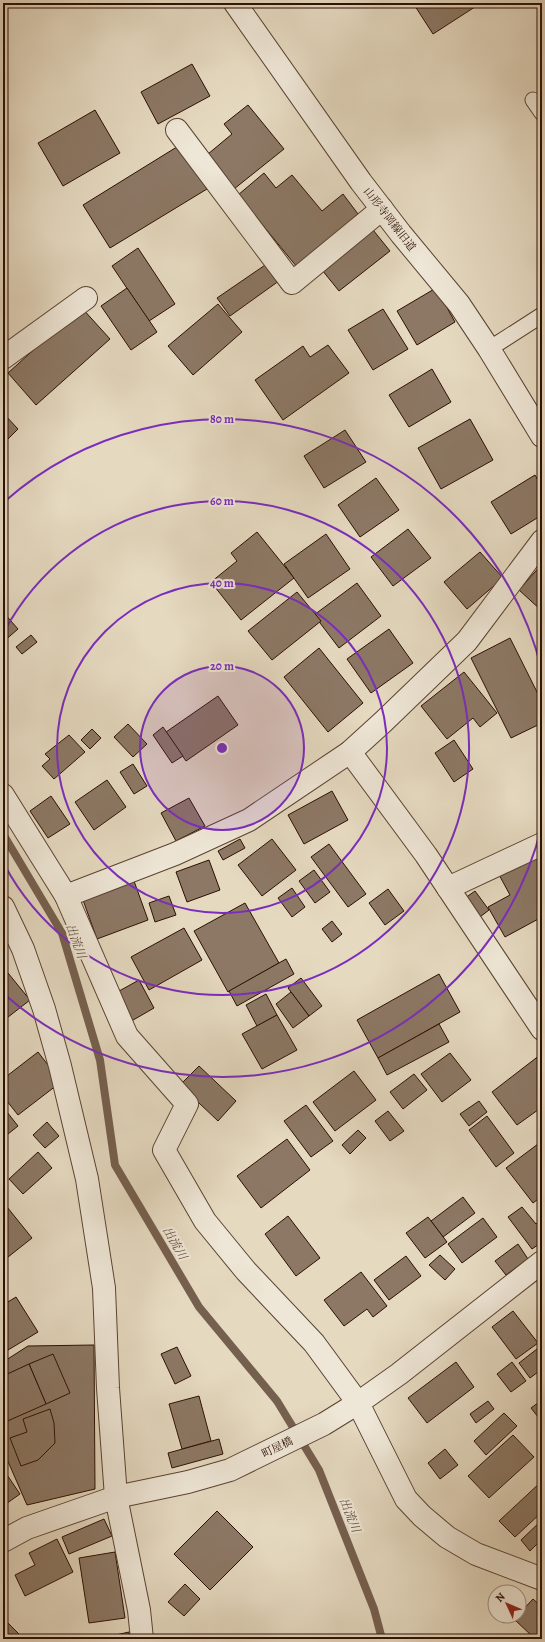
<svg xmlns="http://www.w3.org/2000/svg" width="545" height="1642" font-family="Alegreya,'Noto Serif JP',serif">
<style>
.lines{fill:none;stroke-linecap:round;stroke-linejoin:round}
.stream{stroke:#755f4e;stroke-width:8}
.building{fill:#8c7865;stroke:#2c0f03}
.service-casing{stroke:#5a4232;stroke-width:17}
.minor-casing{stroke:#5a4232;stroke-width:24}
.tertiary-casing{stroke:#5a4232;stroke-width:24}
.service{stroke:#eee6d6;stroke-width:15}
.minor{stroke:#eee6d6;stroke-width:22}
.tertiary{stroke:#eee6d6;stroke-width:22}
.ring{fill:none;stroke:#7b2cbf;stroke-width:2}
.labels{text-anchor:middle;stroke-width:4;stroke-linejoin:round;paint-order:stroke}
.street-label{font-size:11px;fill:#2c0f03;stroke:#eee6d6}
.water-label{font-size:12px;font-style:italic;fill:#634b3b;stroke:#eee6d6}
.centre{fill:#7b2cbf;stroke:#eee6d6;stroke-width:2}
.ring-label{font-size:12px;text-anchor:middle;font-weight:bold;fill:#7b2cbf;stroke:#eee6d6;stroke-width:4;stroke-linejoin:round;paint-order:stroke}
</style>
<rect width="100%" height="100%" fill="#e5d9c0"/>
<filter id="stains"><feTurbulence type="fractalNoise" baseFrequency=".005" numOctaves="4"/><feColorMatrix values="0 0 0 0 .2 0 0 0 0 .09 0 0 0 0 .02 0 0 0 .5 -.17"/></filter>
<radialGradient id="worn" r=".72"><stop offset=".6" stop-color="#630" stop-opacity="0"/><stop offset="1" stop-color="#630" stop-opacity=".3"/></radialGradient>
<g class="lines">
<path class="stream" d="M3 834 62 933 100 1060 115 1165 199 1307 277 1401 319 1470 374 1609 382 1639"/>
</g>
<g class="building">
<path d="M413 3H481L433 34Z"/>
<path d="M192 64 210 96 158 124 141 92Z"/>
<path d="M248 105 284 149 229 193 202 159 232 134 224 124Z"/>
<path d="M95 110 120 153 63 186 38 143Z"/>
<path d="M180 145 207 189 110 248 83 205Z"/>
<path d="M264 173 276 188 292 175 322 211 343 194 358 214 297 267 238 195Z"/>
<path d="M369 225 390 251 339 291 318 265Z"/>
<path d="M138 248 175 304 149 321 112 266Z"/>
<path d="M271 261 283 278 230 316 217 298Z"/>
<path d="M127 288 157 332 131 350 101 306Z"/>
<path d="M436 288 455 322 417 345 397 311Z"/>
<path d="M218 304 242 332 193 375 168 346Z"/>
<path d="M81 307 110 339 36 405 8 373Z"/>
<path d="M383 309 408 349 373 370 348 330Z"/>
<path d="M328 345 349 373 283 420 255 380 303 346 310 357Z"/>
<path d="M432 369 451 402 409 427 389 395Z"/>
<path d="M3 413 18 429 3 444Z"/>
<path d="M470 419 493 460 441 489 418 448Z"/>
<path d="M345 430 366 462 324 488 304 456Z"/>
<path d="M535 475 542 487V515L511 534 491 502Z"/>
<path d="M376 478 399 510 360 537 338 505Z"/>
<path d="M408 529 431 558 393 586 371 557Z"/>
<path d="M257 532 294 578 241 620 211 582 237 561 231 553Z"/>
<path d="M326 534 350 569 308 598 284 564Z"/>
<path d="M480 552 503 578 467 609 444 582Z"/>
<path d="M542 564V611L519 590Z"/>
<path d="M357 583 381 616 339 648 314 615Z"/>
<path d="M297 592 321 621 272 660 248 631Z"/>
<path d="M3 612 18 629 3 642Z"/>
<path d="M389 629 413 663 371 693 347 659Z"/>
<path d="M31 635 37 642 22 654 16 647Z"/>
<path d="M510 638 542 702V723L511 738 471 658Z"/>
<path d="M319 648 363 703 328 732 284 677Z"/>
<path d="M464 672 497 713 480 727 473 718 447 739 421 706Z"/>
<path d="M218 696 238 725 186 761 166 732Z"/>
<path d="M128 724 147 744 133 757 114 737Z"/>
<path d="M163 727 183 756 172 763 153 735Z"/>
<path d="M92 729 101 738 90 749 81 740Z"/>
<path d="M69 735 85 752 54 779 42 766 50 759 45 754Z"/>
<path d="M454 740 473 769 454 782 435 753Z"/>
<path d="M133 764 147 786 134 794 120 772Z"/>
<path d="M107 780 126 807 94 830 75 802Z"/>
<path d="M332 791 348 820 304 844 288 815Z"/>
<path d="M51 796 70 824 48 838 30 811Z"/>
<path d="M189 798 205 826 176 841 161 813Z"/>
<path d="M240 839 245 848 223 860 218 851Z"/>
<path d="M272 839 296 870 262 896 238 865Z"/>
<path d="M329 844 366 894 348 907 311 857Z"/>
<path d="M542 848V917L505 937 488 907 510 895 497 871Z"/>
<path d="M209 860 220 890 187 902 176 872Z"/>
<path d="M314 870 330 892 315 903 299 881Z"/>
<path d="M134 881 148 920 97 939 83 900Z"/>
<path d="M292 888 305 907 292 917 278 898Z"/>
<path d="M388 889 404 911 385 925 369 903Z"/>
<path d="M475 891 489 910 476 920 461 901Z"/>
<path d="M169 896 176 915 155 922 149 903Z"/>
<path d="M245 903 279 963 228 992 194 931Z"/>
<path d="M332 921 342 934 332 942 322 929Z"/>
<path d="M184 928 202 960 149 990 131 957Z"/>
<path d="M286 959 294 974 237 1006 229 991Z"/>
<path d="M8 973 30 1000 3 1021V978Z"/>
<path d="M439 974 460 1012 378 1058 357 1020Z"/>
<path d="M301 978 322 1006 309 1016 288 988Z"/>
<path d="M139 980 154 1008 128 1023 112 995Z"/>
<path d="M291 992 309 1016 293 1028 276 1004Z"/>
<path d="M266 994 277 1015 257 1026 246 1005Z"/>
<path d="M277 1015 297 1050 262 1069 242 1034Z"/>
<path d="M439 1024 449 1042 387 1075 378 1058Z"/>
<path d="M38 1052 61 1082 18 1115 3 1096V1079Z"/>
<path d="M450 1053 471 1080 442 1102 421 1074Z"/>
<path d="M540 1055 542 1058V1107L517 1125 492 1092Z"/>
<path d="M199 1066 236 1101 218 1121 180 1085Z"/>
<path d="M354 1071 376 1100 335 1131 313 1102Z"/>
<path d="M414 1074 427 1090 403 1109 390 1092Z"/>
<path d="M479 1101 487 1112 469 1126 460 1114Z"/>
<path d="M306 1105 333 1141 311 1157 284 1121Z"/>
<path d="M3 1107 18 1126 3 1138Z"/>
<path d="M388 1111 404 1131 390 1141 375 1121Z"/>
<path d="M487 1116 514 1153 496 1167 469 1130Z"/>
<path d="M47 1122 59 1136 45 1148 33 1135Z"/>
<path d="M358 1130 366 1138 350 1154 342 1145Z"/>
<path d="M287 1139 310 1170 261 1208 237 1176Z"/>
<path d="M542 1141V1196L533 1203 506 1168Z"/>
<path d="M38 1152 52 1168 23 1194 9 1179Z"/>
<path d="M463 1197 475 1213 443 1237 431 1221Z"/>
<path d="M3 1202 32 1238 3 1261Z"/>
<path d="M522 1207 536 1224 542 1220V1242L532 1249 508 1217Z"/>
<path d="M288 1216 320 1258 296 1276 265 1234Z"/>
<path d="M428 1217 447 1242 425 1258 406 1233Z"/>
<path d="M483 1218 497 1237 462 1263 448 1244Z"/>
<path d="M518 1244 528 1259 506 1275 495 1261Z"/>
<path d="M440 1255 455 1269 445 1280 429 1265Z"/>
<path d="M406 1256 421 1276 389 1300 374 1280Z"/>
<path d="M361 1272 387 1306 373 1317 367 1309 344 1326 324 1300Z"/>
<path d="M16 1297 38 1332 3 1353V1305Z"/>
<path d="M513 1311 538 1343 516 1359 492 1327Z"/>
<path d="M94 1345 95 1489 27 1505 3 1450V1362L28 1346Z"/>
<path d="M177 1347 191 1376 175 1384 161 1354Z"/>
<path d="M537 1349 542 1355V1369L530 1378 519 1363Z"/>
<path d="M53 1354 70 1393 46 1404 29 1364Z"/>
<path d="M456 1362 474 1387 427 1423 408 1398Z"/>
<path d="M512 1362 526 1381 511 1392 497 1374Z"/>
<path d="M29 1364 46 1404 3 1423V1376Z"/>
<path d="M199 1396 211 1441 182 1449 169 1404Z"/>
<path d="M542 1400V1422L531 1408Z"/>
<path d="M488 1401 494 1409 476 1423 470 1414Z"/>
<path d="M50 1409 54 1423 55 1443 38 1460 21 1466 10 1438 27 1432 23 1419Z"/>
<path d="M504 1413 517 1426 486 1455 474 1441Z"/>
<path d="M513 1435 534 1457 489 1498 468 1476Z"/>
<path d="M219 1439 223 1454 172 1468 168 1453Z"/>
<path d="M445 1449 458 1465 440 1479 428 1463Z"/>
<path d="M3 1469 20 1494 3 1506Z"/>
<path d="M542 1481V1512L515 1537 499 1521Z"/>
<path d="M217 1511 253 1547 210 1590 174 1554Z"/>
<path d="M104 1519 112 1536 69 1554 62 1537Z"/>
<path d="M542 1520V1539L530 1551 521 1540Z"/>
<path d="M57 1539 73 1572 25 1596 15 1575 35 1565 29 1553Z"/>
<path d="M115 1552 125 1618 89 1623 79 1558Z"/>
<path d="M185 1584 200 1599 184 1616 168 1602Z"/>
<path d="M533 1599 542 1607V1639H532L533 1637 514 1619 519 1616V1614Z"/>
<path d="M3 1618 23 1638 22 1639H3Z"/>
<path d="M129 1632 130 1639H98Z"/>
</g>
<g class="lines">
<g class="service-casing">
<g id="service">
<path d="M533 100 542 113"/>
<path d="M489 349 542 315"/>
</g>
</g>
<g class="minor-casing">
<g id="minor">
<path d="M177 130 292 283 382 209"/>
<path d="M3 358 86 298"/>
<path d="M350 752 426 855 542 1029"/>
<path d="M3 795 66 896 127 1036 187 1104 164 1150 205 1221 246 1271 314 1343 358 1403 406 1499 422 1516 447 1537 476 1554 542 1579"/>
<path d="M448 888 542 844"/>
<path d="M66 896 175 854 249 820 350 752 383 722 467 641 542 541"/>
<path d="M3 907 23 949 44 1009 60 1066 87 1179 104 1288 108 1388 116 1497 139 1610 142 1639"/>
</g>
</g>
<g class="tertiary-casing">
<g id="tertiary">
<path d="M235 3 361 182 401 234 459 304 489 349 542 436"/>
<path d="M3 1541 27 1528 116 1497 188 1482 230 1470 324 1424 358 1403 399 1374 542 1262"/>
</g>
</g>
<use href="#service" class="service"/>
<use href="#minor" class="minor"/>
<use href="#tertiary" class="tertiary"/>
</g>
<circle cx="222" cy="748" r="82" fill="#7b2cbf" fill-opacity=".12"/>
<g class="ring">
<circle cx="222" cy="748" r="82"/>
<circle cx="222" cy="748" r="165"/>
<path d="M4 632A247 247 0 1 1 4 864"/>
<path d="M542 825A329 329 0 0 1 4 994M4 502A329 329 0 0 1 542 671"/>
</g>
<g class="labels">
<g class="street-label">
<text transform="translate(390 219) rotate(52)" y="4">山形寺岡線旧道</text>
<text transform="translate(277 1447) rotate(-26)" y="4">町屋橋</text>
</g>
<g class="water-label">
<text transform="translate(76 941) rotate(70)" y="4">出流川</text>
<text transform="translate(175 1243) rotate(60)" y="4">出流川</text>
<text transform="translate(350 1515) rotate(68)" y="4">出流川</text>
</g>
</g>
<circle cx="222" cy="748" r="6" class="centre"/>
<g class="ring-label">
<text x="222" y="423">80 m</text>
<text x="222" y="505">60 m</text>
<text x="222" y="587">40 m</text>
<text x="222" y="670">20 m</text>
</g>
<rect width="545" height="1642" fill="none" stroke="#e5d9c0" stroke-width="16"/>
<rect x="4" y="4" width="537" height="1634" fill="none" stroke="#2c0f03" stroke-width="2"/>
<rect x="8" y="8" width="529" height="1626" fill="none" stroke="#2c0f03"/>
<g transform="translate(507 1604) rotate(314)"><circle r="19" fill="#eee6d6" stroke="#a09082"/>
<path d="M0-3L7 15L0 10L-7 15Z" fill="#8f2418"/>
<text y="-6" font-size="11" font-weight="bold" text-anchor="middle" fill="#2c0f03">N</text>
</g>
<rect width="100%" height="100%" filter="url(#stains)"/>
<rect width="100%" height="100%" fill="url(#worn)"/>
</svg>
